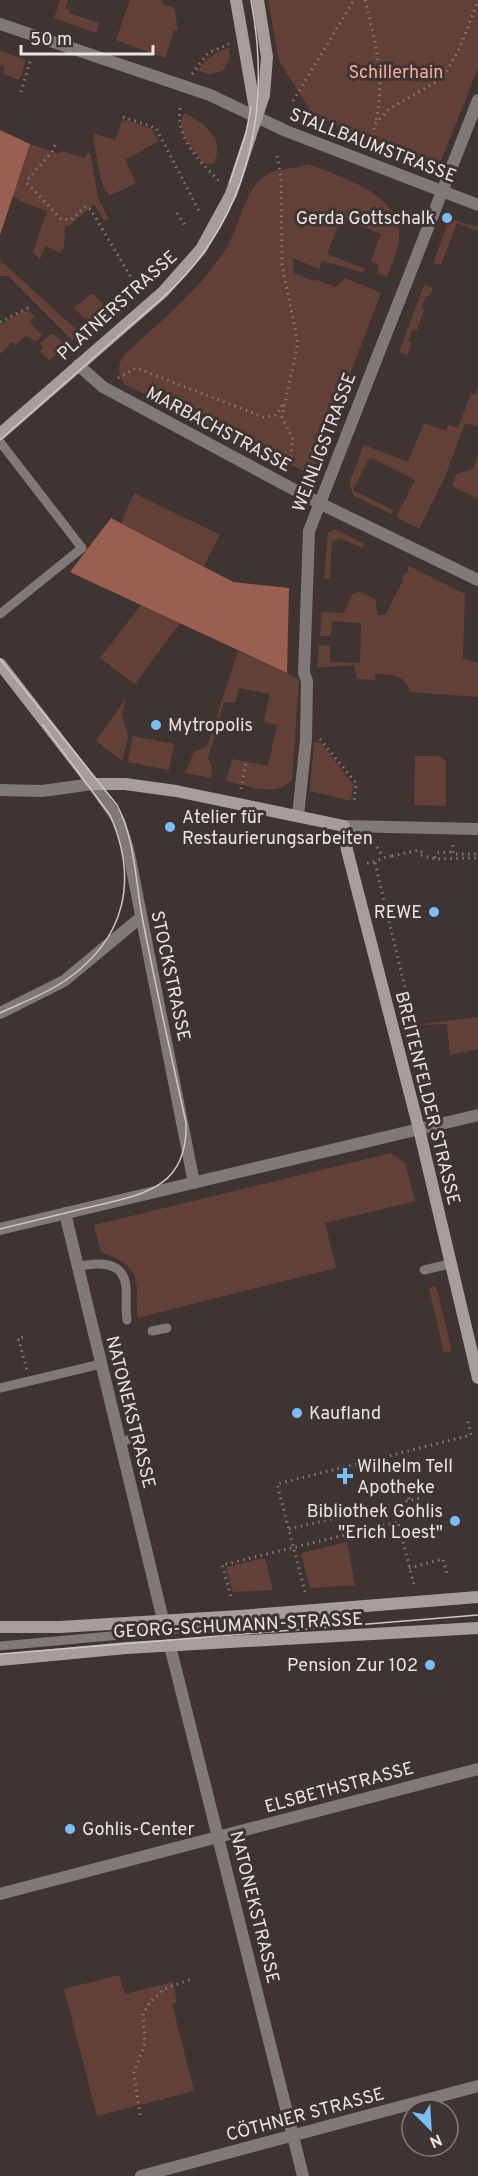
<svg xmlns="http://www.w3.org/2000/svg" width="478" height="2176" font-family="Overpass,sans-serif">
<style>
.green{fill:#624038}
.forest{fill:#9a5f51}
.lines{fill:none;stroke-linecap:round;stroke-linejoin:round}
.path{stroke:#817876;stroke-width:3;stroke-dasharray:1.5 4.5;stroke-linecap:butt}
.service{stroke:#7f7977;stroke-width:9}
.minor{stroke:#7f7977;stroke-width:12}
.secondary{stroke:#a79e9b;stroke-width:12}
.tram{stroke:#cec7c5;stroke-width:1.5}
.poi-dot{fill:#78bff7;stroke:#3f3432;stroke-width:2}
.labels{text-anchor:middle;stroke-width:6;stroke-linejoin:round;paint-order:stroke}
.park-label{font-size:18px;fill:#f5ad9c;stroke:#3f3432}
.street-label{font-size:18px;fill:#ebe4e2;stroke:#3f3432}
.poi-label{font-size:18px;fill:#ebe4e2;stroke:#3f3432;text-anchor:start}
</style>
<rect width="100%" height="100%" fill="#3f3432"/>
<g class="green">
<path d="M60 0H68L65 8 70 9 69 13 99 23 96 33 54 18Z"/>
<path d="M130 0H161L163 5 174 7 178 30 174 31 165 58 116 40Z"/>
<path d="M268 0H478V68L442 158 437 164 314 116 279 61Z"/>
<path d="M229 47 230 58 223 71 210 74 197 71 208 58Z"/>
<path d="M0 50 26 60 19 80 3 74 5 67 0 65Z"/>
<path d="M184 113C204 122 227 140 213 164L204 163C193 150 174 131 184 113Z"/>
<path d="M127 120 152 129 159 141 125 160 136 183 109 196 101 181 93 137 95 134 115 140 122 121Z"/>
<path d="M30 144 60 154 61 151 85 158 88 152 91 155 98 198 109 219 104 221 94 204 70 225 65 226 64 248 60 253 46 246 40 259 33 252 47 211 20 201 12 195Z"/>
<path d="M308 164C339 176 402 194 399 237 398 251 392 264 387 277L377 273 379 265 371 261 381 234 341 218 327 254 366 269 361 272 322 261 319 269 293 258 294 273 314 281 315 279 335 287 345 278 381 293 314 469 307 473 124 384C118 373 117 366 124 355 160 322 199 290 226 249 238 229 242 200 258 182 273 165 290 172 308 164Z"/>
<path d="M453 220 478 227V231L457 223 441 265 433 263 448 223Z"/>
<path d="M0 255 1 261 80 333 72 340 8 276H0Z"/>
<path d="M424 285 433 288 429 296H426L421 308 424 310 417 330 413 329 408 341 412 343 407 355 399 352Z"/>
<path d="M92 293 107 309 90 324 74 308Z"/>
<path d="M29 311 35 317 29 322 42 335 36 341 26 336 16 345 12 342 0 354V325L21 312Z"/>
<path d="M52 333 66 345 49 361 40 351 43 347 40 343Z"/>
<path d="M478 386V427L465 423 445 477 419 529 396 517 415 480 370 457 353 490 393 510 391 514 354 496 349 484 364 445 408 462 424 423 446 431 448 425 458 428 471 393 475 395Z"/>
<path d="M478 455V499L452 486 457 474 473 469Z"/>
<path d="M134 493 220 535 204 566 121 523Z"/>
<path d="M335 529 364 544 362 548 341 538 332 541 330 579 324 578 328 533Z"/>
<path d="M407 565 465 594 463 659 478 663V697L411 692C403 674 394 675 375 674V680L357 679 354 665 317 668 319 645 330 646V662L360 663 361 623 332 621 331 636H320L322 612 344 613 353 593 356 594 358 591 375 599 378 615H385L403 580 402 577 408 571Z"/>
<path d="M141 605 180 623 135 684 100 658Z"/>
<path d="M238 651 299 679 292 779C277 799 247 785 226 781L232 759 268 766 277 725 264 722 270 694 239 688 235 703 224 702 208 759 212 767 211 778 185 773 194 752 207 746Z"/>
<path d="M126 698 122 714 128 737 122 761 96 741Z"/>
<path d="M133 736 174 744 169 770 128 762Z"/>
<path d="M314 742 321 743 353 784 351 801 310 791Z"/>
<path d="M415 756H439L446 761V806L414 805Z"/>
<path d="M478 1017V1049L450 1055 447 1024 417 1025Z"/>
<path d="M391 1153 405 1163 415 1201 325 1223 336 1268 137 1318C137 1281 142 1266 101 1252L94 1225Z"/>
<path d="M436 1286 452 1351 444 1353 429 1288Z"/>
<path d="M347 1542 355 1585 310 1588 301 1553Z"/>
<path d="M265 1558 273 1590 233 1592 226 1567Z"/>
<path d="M119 1975 125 1994 173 1982 177 2002 172 2004 194 2091 97 2116 64 1989Z"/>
</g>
<g class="forest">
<path d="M0 130 30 144 0 235Z"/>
<path d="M111 518 233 582 289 588 287 673 70 572Z"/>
</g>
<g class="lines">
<g class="path">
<path d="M365 0C376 45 385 76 376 122"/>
<path d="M192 74 208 53 229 44"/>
<path d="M21 92 31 58"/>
<path d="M293 101 354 0"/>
<path d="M180 108C176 140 199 160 220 182"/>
<path d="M123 117 156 128 200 213"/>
<path d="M370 141 376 123 389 109 443 78 460 47 478 1"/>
<path d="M55 145 52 152 28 179 27 183 61 219 71 220 86 206 91 210 138 289"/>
<path d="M277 156 281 176 282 265 298 343 282 417 293 439 291 455 285 467"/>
<path d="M177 213 185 225"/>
<path d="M0 322 32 306"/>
<path d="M118 378 136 368 263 417 276 415 283 404"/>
<path d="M320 739 356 783 354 802"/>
<path d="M241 789 246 762"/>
<path d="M453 845V854H478"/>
<path d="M377 847 383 857"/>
<path d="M421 855 435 859 478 858"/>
<path d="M392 856 419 850 425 855"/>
<path d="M435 858 437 853 453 852"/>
<path d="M367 863C376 863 381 857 392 856V859"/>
<path d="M375 863 410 1008"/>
<path d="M23 1337 18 1338 27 1370"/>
<path d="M406 1486 409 1500"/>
<path d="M289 1529 420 1498"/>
<path d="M409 1568 443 1559 447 1574H450"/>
<path d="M305 1592 277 1484 471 1435 467 1417"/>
<path d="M231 1596 222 1565 398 1522 414 1585"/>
<path d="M140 2115 134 2073 145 2043 143 2014 150 2002 164 1989 192 1979"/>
</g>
<g class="service">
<path d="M0 442 82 548 0 614"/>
<path d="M77 1267C96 1262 124 1260 126 1287 127 1299 125 1308 127 1320"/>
<path d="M424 1270 450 1264"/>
<path d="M152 1331 167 1328"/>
<path d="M0 1388 101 1364"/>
<path d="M120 1442 142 1436"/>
<path d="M0 1646 166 1631 209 1622"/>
</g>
<g class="minor">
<path d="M0 24 210 95 286 131 478 205"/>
<path d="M78 365 103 387 319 503 478 580"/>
<path d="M0 790 42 791 93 784 119 821 128 849 194 1183"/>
<path d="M298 816 306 739 307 681 304 673 309 531 478 100"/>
<path d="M344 826 478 829"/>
<path d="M0 1013 64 981 140 918"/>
<path d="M65 1213 163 1620"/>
<path d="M0 1229 478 1115"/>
<path d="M170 1646 303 2176"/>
<path d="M0 1894 478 1769"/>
<path d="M141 2176 478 2086"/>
</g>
<g class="secondary">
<path d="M236 0 256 115"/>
<path d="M0 434 163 292 201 249 231 194 264 95 267 57 258 0"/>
<path d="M0 664 93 784H125L176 791 344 826 347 850 419 1129 478 1378"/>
<path d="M0 1627H60L240 1616 478 1597"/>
<path d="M0 1660 126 1648 478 1628"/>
</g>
<g class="tram">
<path d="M230 182 246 133 251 107"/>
<path d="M0 440C41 404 82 368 123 332 151 308 180 285 201 256 257 181 268 89 251 0"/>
<path d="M0 659 117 805C135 839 135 878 142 916 155 985 171 1054 186 1123 188 1191 139 1195 86 1208 57 1215 29 1222 0 1229"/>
<path d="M0 1013C21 1003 46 994 66 980 125 939 139 881 110 815L43 725"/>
<path d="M0 1654 478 1615"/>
</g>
</g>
<g class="poi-dot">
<circle cx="447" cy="218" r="6"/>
<circle cx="156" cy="725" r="6"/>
<circle cx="170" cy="827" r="6"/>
<circle cx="434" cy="912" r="6"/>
<circle cx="297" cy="1413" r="6"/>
<path d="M342 1467h6v6h6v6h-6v6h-6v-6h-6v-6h6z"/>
<circle cx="455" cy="1521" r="6"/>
<circle cx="430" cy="1665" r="6"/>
<circle cx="70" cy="1829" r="6"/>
</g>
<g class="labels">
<g class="park-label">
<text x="396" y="78">Schillerhain</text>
</g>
<g class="street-label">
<text transform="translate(373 145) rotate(21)" y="6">STALLBAUMSTRASSE</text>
<text transform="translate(117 305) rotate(-42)" y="6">PLATNERSTRASSE</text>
<text transform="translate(219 429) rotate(28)" y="6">MARBACHSTRASSE</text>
<text transform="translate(324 442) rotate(-69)" y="6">WEINLIGSTRASSE</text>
<text transform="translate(171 976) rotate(78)" y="6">STOCKSTRASSE</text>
<text transform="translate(428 1098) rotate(76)" y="6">BREITENFELDER STRASSE</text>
<text transform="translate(131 1412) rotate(76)" y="6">NATONEKSTRASSE</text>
<text transform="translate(238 1625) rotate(-3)" y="6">GEORG-SCHUMANN-STRASSE</text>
<text transform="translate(339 1787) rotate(-15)" y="6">ELSBETHSTRASSE</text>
<text transform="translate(255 1907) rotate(76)" y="6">NATONEKSTRASSE</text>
<text transform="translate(305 2114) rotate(-15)" y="6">CÖTHNER STRASSE</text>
</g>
<g class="poi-label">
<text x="435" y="224" text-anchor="end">Gerda Gottschalk</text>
<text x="168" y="731">Mytropolis</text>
<text x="182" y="823">Atelier für<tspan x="182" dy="21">Restaurierungsarbeiten</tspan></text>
<text x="422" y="918" text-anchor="end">REWE</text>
<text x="309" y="1419">Kaufland</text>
<text x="357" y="1472">Wilhelm Tell<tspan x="357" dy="21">Apotheke</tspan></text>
<text x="443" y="1517" text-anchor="end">Bibliothek Gohlis<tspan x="443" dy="21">"Erich Loest"</tspan></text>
<text x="418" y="1671" text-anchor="end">Pension Zur 102</text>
<text x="82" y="1835">Gohlis-Center</text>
</g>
</g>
<g transform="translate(430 2128) rotate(156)"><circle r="28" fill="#3f3432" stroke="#847a78" stroke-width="1.5"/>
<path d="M0-4.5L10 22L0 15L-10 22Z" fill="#78bff7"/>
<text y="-9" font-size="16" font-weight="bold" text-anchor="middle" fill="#ebe4e2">N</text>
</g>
<path d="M21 45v9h132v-9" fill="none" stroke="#ebe4e2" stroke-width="3"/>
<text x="30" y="45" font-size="18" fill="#ebe4e2" stroke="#3f3432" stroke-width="4.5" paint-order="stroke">50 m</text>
</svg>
